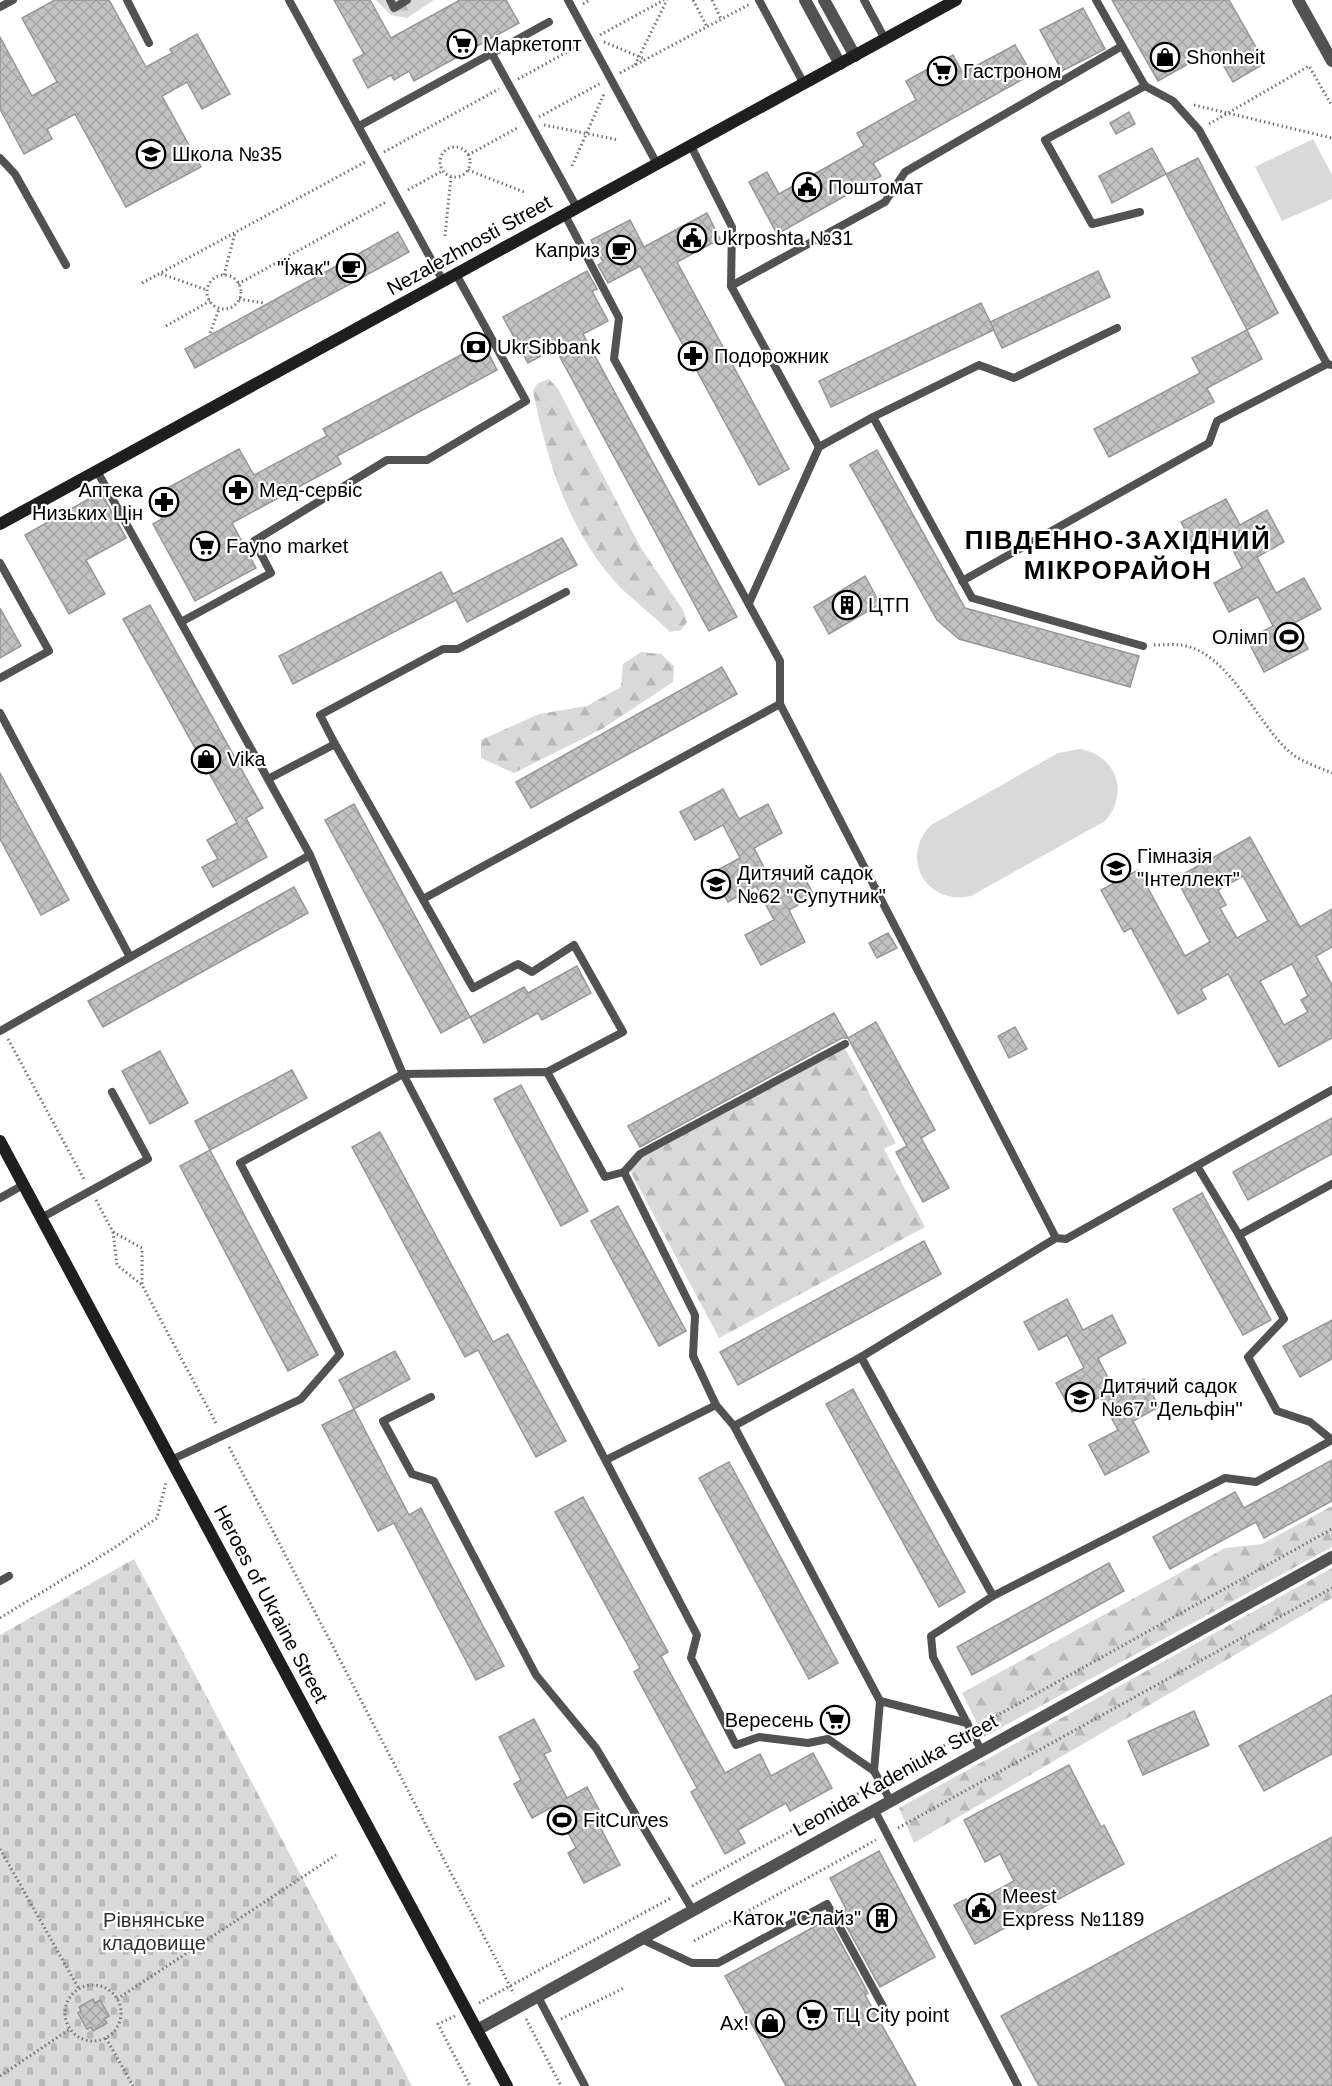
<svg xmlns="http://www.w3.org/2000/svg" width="1332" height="2086" font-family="Helvetica,sans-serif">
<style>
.green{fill:#d9d9d9}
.forest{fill:url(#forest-firs)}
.cemetery{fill:url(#cemetery-stones)}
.building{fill:url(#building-cross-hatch);stroke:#969696;stroke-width:1.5;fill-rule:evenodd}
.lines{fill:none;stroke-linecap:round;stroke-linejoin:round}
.path{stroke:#747474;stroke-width:3;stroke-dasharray:1.5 3;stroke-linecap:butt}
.service{stroke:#525252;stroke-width:8}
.pedestrian{stroke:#525252;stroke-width:12}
.minor{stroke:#525252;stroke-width:12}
.secondary{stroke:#1f1f1f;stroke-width:12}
.labels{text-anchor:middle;stroke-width:4.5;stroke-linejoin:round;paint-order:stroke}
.poi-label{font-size:20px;fill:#000;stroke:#fff;text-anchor:start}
.street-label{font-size:20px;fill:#000;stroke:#fff}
.park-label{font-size:20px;fill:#303030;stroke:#fff}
.district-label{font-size:26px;font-weight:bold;letter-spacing:1.5px;fill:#000;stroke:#fff}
</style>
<defs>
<pattern id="forest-firs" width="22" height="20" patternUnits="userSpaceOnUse" patternTransform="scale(1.5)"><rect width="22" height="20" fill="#d9d9d9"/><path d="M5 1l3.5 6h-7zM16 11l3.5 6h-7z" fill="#b8b8b8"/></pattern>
<pattern id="cemetery-stones" width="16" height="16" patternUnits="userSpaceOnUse" patternTransform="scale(1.5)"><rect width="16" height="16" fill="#d9d9d9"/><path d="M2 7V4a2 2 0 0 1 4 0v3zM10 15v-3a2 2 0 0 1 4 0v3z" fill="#b8b8b8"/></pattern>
<pattern id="building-cross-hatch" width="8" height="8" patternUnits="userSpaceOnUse" patternTransform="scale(1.5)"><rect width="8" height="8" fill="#c2c2c2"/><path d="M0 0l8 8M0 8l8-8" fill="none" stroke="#a5a5a5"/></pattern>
</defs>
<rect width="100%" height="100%" fill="#fff"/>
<g class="green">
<path d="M1313 139 1332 175V199L1282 221 1255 167Z"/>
<path d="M1080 749C1116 755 1130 793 1105 821L971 896C926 906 899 857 931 825L1058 753Z"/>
</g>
<g class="forest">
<path d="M376 0H434L407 18 391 15Z"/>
<path d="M549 379 558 389 641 548 683 610 687 622 681 630 670 632C654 616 635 602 619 586 569 533 547 461 533 391L537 384Z"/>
<path d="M641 652 661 654 674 666 673 682 602 729 514 773 481 758V740L539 714 587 706 621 687 623 664Z"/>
<path d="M845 1048 896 1143 884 1149 925 1227 719 1338 627 1165Z"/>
<path d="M1332 1506V1547L984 1737 962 1693 1225 1548 1262 1544Z"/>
<path d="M1332 1568V1598L914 1843 899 1808Z"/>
</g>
<path class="cemetery" d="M134 1559 412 2086H0V1635Z"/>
<g class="building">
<path d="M55 0H109L146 67 172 53 170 49 197 34 230 94 202 109 187 82 162 96 201 167 126 207 75 114 47 129 52 139 24 154 0 109V37L32 96 57 82 22 18Z"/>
<path d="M334 0H370L391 38 460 0H506L519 23 414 81 409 71 394 80 391 75 368 88 353 60 364 54Z"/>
<path d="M1112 0H1229L1265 63 1233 82 1214 49 1158 81Z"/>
<path d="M1083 8 1105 49 1062 71 1040 30Z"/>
<path d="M1015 45 1032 74 873 163 881 176 777 234 749 182 767 172 779 194 864 146 857 133 916 100 906 81 953 55 963 73Z"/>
<path d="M1129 112 1135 124 1116 134 1110 123Z"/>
<path d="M1152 148 1166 174 1112 203 1099 176Z"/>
<path d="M1198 158 1278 313 1247 330 1166 174Z"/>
<path d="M707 213 720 239 677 262 789 469 759 485 640 266 608 283 598 265 603 262 591 240 630 220 644 247Z"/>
<path d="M398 232 409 252 195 368 185 349Z"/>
<path d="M587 271 597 289 592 291 608 321 583 334 737 617 709 631 555 348 528 363 503 317Z"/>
<path d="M1098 271 1110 297 1002 348 990 322Z"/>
<path d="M981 303 994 330 831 407 819 381Z"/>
<path d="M1247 330 1262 359 1207 388 1214 402 1109 457 1094 429 1200 373 1192 358Z"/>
<path d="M483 343 497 370 337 456 341 464 232 523 256 568 195 601 153 524 162 519 151 497 239 449 254 475 327 436 323 429Z"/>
<path d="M877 450 965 608 1139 656 1130 687 959 639 937 620 850 465Z"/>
<path d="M101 492 126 538 86 560 105 594 69 614 25 535Z"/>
<path d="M1226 499 1240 525 1267 510 1284 542 1257 557 1276 593 1304 578 1321 609 1294 623 1308 649 1264 672 1247 639 1273 626 1258 597 1229 612 1214 583 1242 568 1225 535 1196 550 1181 522Z"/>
<path d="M562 538 577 565 467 622 456 600 293 684 279 656 441 572 453 594Z"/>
<path d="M865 576 880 604 829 634 814 607Z"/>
<path d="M150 605 263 808 246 818 267 857 213 887 202 867 218 859 207 840 237 823 123 619Z"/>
<path d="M0 608 21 646 0 658Z"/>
<path d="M722 667 737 694 531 808 516 782Z"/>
<path d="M0 773 69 900 41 915 0 839Z"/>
<path d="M723 789 739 819 768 804 782 833 754 848 772 883 800 868 814 896 789 910 805 942 761 965 745 935 774 920 756 886 728 902 712 873 740 858 723 825 695 840 680 812Z"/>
<path d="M354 804 470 1017 441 1033 325 820Z"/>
<path d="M1250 837 1300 927 1332 909V947L1316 956 1332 985V1038L1279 1067 1228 974 1201 989 1206 999 1178 1014 1131 928 1124 932 1101 890 1138 870 1185 956 1210 942 1176 878ZM1243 876 1268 921 1237 938 1220 908 1226 905 1218 890ZM1292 964 1308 996 1301 1000 1308 1012 1284 1025 1260 981Z"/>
<path d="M294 887 308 913 103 1027 88 1001Z"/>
<path d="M888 933 897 948 877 958 869 943Z"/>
<path d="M577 966 591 993 542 1020 538 1013 484 1043 470 1017 524 987 528 993Z"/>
<path d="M834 1013 848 1038H842L640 1147 628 1126Z"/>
<path d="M876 1022 935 1130 921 1138 949 1188 923 1202 896 1152 907 1146 848 1038Z"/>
<path d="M1015 1027 1027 1049 1009 1058 998 1036Z"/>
<path d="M160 1051 188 1103 150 1124 122 1071Z"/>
<path d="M292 1070 307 1098 210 1150 195 1121Z"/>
<path d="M521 1085 588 1211 561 1226 494 1099Z"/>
<path d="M1332 1118V1154L1248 1200 1233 1172Z"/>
<path d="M380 1132 493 1342 508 1334 566 1441 536 1457 478 1350 465 1357 352 1147Z"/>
<path d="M210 1150 318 1355 288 1371 180 1166Z"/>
<path d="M1202 1193 1271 1320 1243 1335 1173 1209Z"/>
<path d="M618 1206 686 1331 659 1346 591 1221Z"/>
<path d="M924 1241 941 1274 738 1385 720 1352Z"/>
<path d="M1067 1299 1083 1330 1112 1315 1126 1343 1098 1358 1116 1394 1144 1379 1159 1407 1133 1421 1149 1452 1105 1475 1089 1445 1118 1430 1100 1397 1072 1412 1056 1383 1084 1368 1067 1335 1039 1350 1024 1322Z"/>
<path d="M1332 1320V1359L1300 1377 1283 1346Z"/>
<path d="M395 1351 410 1379 354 1409 339 1380Z"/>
<path d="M853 1389 965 1592 939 1607 826 1404Z"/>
<path d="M354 1409 409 1515 421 1508 504 1666 476 1680 394 1523 378 1531 322 1425Z"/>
<path d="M1332 1460V1501L1264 1538 1256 1522 1170 1569 1153 1537 1235 1492 1244 1508Z"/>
<path d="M729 1462 838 1663 809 1679 699 1478Z"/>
<path d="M583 1497 668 1652 661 1656 725 1773 760 1754 771 1776 813 1753 832 1788 790 1811 786 1803 738 1830 745 1843 725 1854 691 1792 697 1788 634 1672 640 1668 555 1512Z"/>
<path d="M1109 1563 1124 1591 972 1675 957 1647Z"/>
<path d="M1332 1695V1754L1264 1791 1239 1746Z"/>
<path d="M1194 1711 1209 1745 1143 1775 1128 1741Z"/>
<path d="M534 1719 551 1751 544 1754 567 1798 587 1787 604 1819 598 1823 620 1865 584 1883 568 1853 576 1848 554 1806 532 1818 514 1784 521 1780 499 1737Z"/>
<path d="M1069 1765 1101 1827 1104 1825 1124 1864 975 1944 954 1905 966 1899 970 1905 1014 1881 1000 1854 985 1862 964 1820Z"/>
<path d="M1332 1837V2086H1039L1001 2016Z"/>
<path d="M879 1851 935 1957 880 1987 839 1913 846 1909 830 1878Z"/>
<path d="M828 1919 868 1993 865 1995 916 2086H786L725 1976Z"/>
<path d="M93 1999 95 2003 100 2000 109 2016 104 2019 107 2023 93 2031 91 2027 87 2029 78 2013 81 2011 79 2007Z"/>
</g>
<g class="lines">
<g class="path">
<path d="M693 0 707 27"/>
<path d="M712 0 721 19"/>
<path d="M583 4 590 0"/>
<path d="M600 35 664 0"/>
<path d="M604 42 645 59"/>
<path d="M635 65 667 0"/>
<path d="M620 73 750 4"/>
<path d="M518 79 578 46"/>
<path d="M1194 105 1332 138"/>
<path d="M539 117 601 83"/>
<path d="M1209 124 1309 66 1332 106"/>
<path d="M544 125 619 140"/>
<circle cx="455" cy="162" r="15"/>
<path d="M384 152 499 89"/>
<path d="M468 155 519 127"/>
<path d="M572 166 604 94"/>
<path d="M468 170 524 192"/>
<path d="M408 190 442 171"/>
<path d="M445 236 451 177"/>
<path d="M161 274 207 290"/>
<path d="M224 275 235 233"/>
<circle cx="224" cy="292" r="17"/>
<path d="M142 283 365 162"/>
<path d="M238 284 386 202"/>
<path d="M239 299 264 303"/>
<path d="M166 326 210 301"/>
<path d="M210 333 219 309"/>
<path d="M1154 645C1163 645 1173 644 1181 645 1229 651 1257 725 1291 753 1302 762 1318 767 1332 773"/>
<path d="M8 1039 85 1181"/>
<path d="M96 1200 113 1232 117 1265 142 1285 217 1425"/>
<path d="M113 1232 142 1248V1285"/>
<path d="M229 1447 514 1994"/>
<path d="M0 1618 114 1548 157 1518 166 1482"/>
<path d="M980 1725 1332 1529"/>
<path d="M889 1777 961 1736"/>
<path d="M898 1828 1332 1588"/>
<path d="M0 1849 79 1989"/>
<path d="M692 1886 870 1787"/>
<path d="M694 1941 876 1840"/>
<circle cx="93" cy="2013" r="28"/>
<path d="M117 1999 336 1855"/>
<path d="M479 2003 671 1898"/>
<path d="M455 2016 438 2024 470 2086"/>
<path d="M526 2019 561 2086"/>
<path d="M561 2019 624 1988"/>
<path d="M106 2038 133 2086"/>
<path d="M0 2076 70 2029"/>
</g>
<g class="service">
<path d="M127 0 149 43"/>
<path d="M289 0 443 281"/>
<path d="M390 0 394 8 407 0"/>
<path d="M568 0 657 164"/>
<path d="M759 0 804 84"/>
<path d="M864 0 885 39"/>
<path d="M1096 0 1145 86 1173 101 1199 130 1327 364"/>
<path d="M0 7 13 0"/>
<path d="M492 54 577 208"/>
<path d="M359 126 549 22"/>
<path d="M691 146 732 227 731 286 819 447"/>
<path d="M0 158 15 174 66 265"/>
<path d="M1140 212 1092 224 1045 140 1145 86"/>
<path d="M565 215 619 318 614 359 780 661V704L1056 1238"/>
<path d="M731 286 885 202 905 172 1122 46"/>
<path d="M873 417 979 365 1014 378 1117 328"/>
<path d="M97 471 310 855 403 1074 697 1635 691 1658 736 1745 759 1737 808 1743 828 1739 874 1771"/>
<path d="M0 563 49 651 0 678"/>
<path d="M962 581 1209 443 1217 421 1327 364 1332 365"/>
<path d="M749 603 819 447 873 417 972 598 1143 646"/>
<path d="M181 622 271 573 254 541 387 460H427L526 401 456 274"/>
<path d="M0 713 130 957"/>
<path d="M335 744 320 715 443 649H458L566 592"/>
<path d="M268 779 335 744 473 988 518 964 532 972 574 945 623 1032 547 1072"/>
<path d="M423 899 780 704"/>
<path d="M0 1031 310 855"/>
<path d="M1197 1166 1239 1235 1284 1319 1248 1357 1277 1411 1310 1422 1332 1440"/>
<path d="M624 1172 640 1154 845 1044"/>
<path d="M0 1198 23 1185"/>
<path d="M41 1218 148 1159 112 1092"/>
<path d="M1239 1235 1332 1184"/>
<path d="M861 1357 734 1426 880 1701 967 1723"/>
<path d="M431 1397 383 1421 412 1474 434 1481 536 1675 596 1748 692 1909"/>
<path d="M171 1460 301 1399 340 1354 240 1163 403 1074 547 1072 605 1177 624 1172 695 1315 693 1356 716 1405"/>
<path d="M606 1460 716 1405 734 1426"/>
<path d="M0 1581 9 1576"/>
<path d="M993 1596 1225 1478 1256 1482 1332 1440"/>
<path d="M880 1701 874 1771 890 1800"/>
<path d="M981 1750 933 1657 931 1636 993 1596 861 1357 1056 1238 1066 1239 1332 1090"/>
<path d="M874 1809 1018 2086"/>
<path d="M639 1938 692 1963H718L827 1904 892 2023"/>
<path d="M537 1995 585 2086"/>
</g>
<g class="pedestrian">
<path d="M805 0 840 64"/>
<path d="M824 0 855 56"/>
</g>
<g class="minor">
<path d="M1298 0 1332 61"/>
<path d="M477 2030 1332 1557"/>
</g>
<g class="secondary">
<path d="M0 524 956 0"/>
<path d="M0 1141 507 2086"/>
</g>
</g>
<defs>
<g id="supermarket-ring" transform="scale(1.5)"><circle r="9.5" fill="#fff" stroke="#000" stroke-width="1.5"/><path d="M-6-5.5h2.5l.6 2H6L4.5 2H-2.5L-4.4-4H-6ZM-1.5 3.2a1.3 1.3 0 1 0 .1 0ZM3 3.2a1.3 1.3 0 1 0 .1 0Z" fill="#000"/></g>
<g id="shop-ring" transform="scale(1.5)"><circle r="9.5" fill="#fff" stroke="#000" stroke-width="1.5"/><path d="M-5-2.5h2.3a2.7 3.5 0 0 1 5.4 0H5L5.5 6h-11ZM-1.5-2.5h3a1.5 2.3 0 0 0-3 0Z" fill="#000"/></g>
<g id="school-ring" transform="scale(1.5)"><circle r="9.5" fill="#fff" stroke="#000" stroke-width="1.5"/><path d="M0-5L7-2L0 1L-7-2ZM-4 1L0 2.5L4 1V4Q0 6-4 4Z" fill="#000"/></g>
<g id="civic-ring" transform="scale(1.5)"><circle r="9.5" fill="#fff" stroke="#000" stroke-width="1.5"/><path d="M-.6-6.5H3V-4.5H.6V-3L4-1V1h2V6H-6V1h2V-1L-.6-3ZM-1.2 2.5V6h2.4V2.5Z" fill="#000"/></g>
<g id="cafe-ring" transform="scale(1.5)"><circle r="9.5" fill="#fff" stroke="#000" stroke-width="1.5"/><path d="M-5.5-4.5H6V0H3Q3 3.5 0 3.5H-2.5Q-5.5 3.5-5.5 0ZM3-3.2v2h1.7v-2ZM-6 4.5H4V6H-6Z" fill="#000"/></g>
<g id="bank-ring" transform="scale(1.5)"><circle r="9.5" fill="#fff" stroke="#000" stroke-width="1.5"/><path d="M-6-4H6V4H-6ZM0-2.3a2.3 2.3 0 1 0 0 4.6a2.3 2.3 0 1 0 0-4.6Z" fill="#000"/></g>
<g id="pharmacy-ring" transform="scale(1.5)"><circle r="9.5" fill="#fff" stroke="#000" stroke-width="1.5"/><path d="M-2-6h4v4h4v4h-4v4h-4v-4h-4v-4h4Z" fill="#000"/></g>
<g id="building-ring" transform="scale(1.5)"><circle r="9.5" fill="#fff" stroke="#000" stroke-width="1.5"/><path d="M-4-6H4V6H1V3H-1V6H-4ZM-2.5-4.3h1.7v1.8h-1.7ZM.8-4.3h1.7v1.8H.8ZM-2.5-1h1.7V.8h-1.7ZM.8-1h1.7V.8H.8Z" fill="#000"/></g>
<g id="stadium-ring" transform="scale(1.5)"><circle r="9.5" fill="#fff" stroke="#000" stroke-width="1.5"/><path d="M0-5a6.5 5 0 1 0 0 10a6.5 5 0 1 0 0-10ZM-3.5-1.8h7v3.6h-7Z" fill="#000"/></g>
</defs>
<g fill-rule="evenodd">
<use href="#supermarket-ring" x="462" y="44"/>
<use href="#shop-ring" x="1165" y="57"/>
<use href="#supermarket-ring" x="942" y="71"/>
<use href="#school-ring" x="151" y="154"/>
<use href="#civic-ring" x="807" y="187"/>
<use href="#civic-ring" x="692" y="238"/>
<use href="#cafe-ring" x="621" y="250"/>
<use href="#cafe-ring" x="351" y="268"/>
<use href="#bank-ring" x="476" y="347"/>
<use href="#pharmacy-ring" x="693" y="356"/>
<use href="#pharmacy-ring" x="238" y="490"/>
<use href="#pharmacy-ring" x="164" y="502"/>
<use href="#supermarket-ring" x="205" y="546"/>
<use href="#building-ring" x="847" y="605"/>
<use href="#stadium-ring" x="1289" y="637"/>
<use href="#shop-ring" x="206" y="759"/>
<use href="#school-ring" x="1116" y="868"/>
<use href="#school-ring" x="716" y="884"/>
<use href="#school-ring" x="1080" y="1397"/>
<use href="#supermarket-ring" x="835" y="1720"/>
<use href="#stadium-ring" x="562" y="1820"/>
<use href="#civic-ring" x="981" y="1908"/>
<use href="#building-ring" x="882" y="1918"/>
<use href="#supermarket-ring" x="812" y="2015"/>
<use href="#shop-ring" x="770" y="2023"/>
</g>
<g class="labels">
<g class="poi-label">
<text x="483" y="51">Маркетопт</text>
<text x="1186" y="64">Shonheit</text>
<text x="963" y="78">Гастроном</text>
<text x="172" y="161">Школа №35</text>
<text x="828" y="194">Поштомат</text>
<text x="713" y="245">Ukrposhta №31</text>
<text x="600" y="257" text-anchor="end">Каприз</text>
<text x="330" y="275" text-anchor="end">"Їжак"</text>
<text x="497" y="354">UkrSibbank</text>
<text x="714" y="363">Подорожник</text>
<text x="143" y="497" text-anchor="end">Аптека<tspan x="143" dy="23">Низьких Цін</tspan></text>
<text x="259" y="497">Мед-сервіс</text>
<text x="226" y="553">Fayno market</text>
<text x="868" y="612">ЦТП</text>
<text x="1268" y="644" text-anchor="end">Олімп</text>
<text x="227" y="766">Vika</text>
<text x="1137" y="863">Гімназія<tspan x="1137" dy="23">"Інтеллект"</tspan></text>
<text x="737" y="880">Дитячий садок<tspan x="737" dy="23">№62 "Супутник"</tspan></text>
<text x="1101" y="1393">Дитячий садок<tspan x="1101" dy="23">№67 "Дельфін"</tspan></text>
<text x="814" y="1727" text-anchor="end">Вересень</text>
<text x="583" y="1827">FitCurves</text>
<text x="1002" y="1903">Meest<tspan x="1002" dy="23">Express №1189</tspan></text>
<text x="861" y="1925" text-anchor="end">Каток "Слайз"</text>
<text x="833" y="2022">ТЦ City point</text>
<text x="749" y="2030" text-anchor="end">Ах!</text>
</g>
<g class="street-label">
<text transform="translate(469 245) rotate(-29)" y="7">Nezalezhnosti Street</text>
<text transform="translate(271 1604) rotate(62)" y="7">Heroes of Ukraine Street</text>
<text transform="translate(895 1775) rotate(-29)" y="7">Leonida Kadeniuka Street</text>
</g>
<g class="park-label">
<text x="154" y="1927">Рівнянське<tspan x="154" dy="23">кладовище</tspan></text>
</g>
<g class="district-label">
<text x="1118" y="549">ПІВДЕННО-ЗАХІДНИЙ<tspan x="1118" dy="30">МІКРОРАЙОН</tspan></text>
</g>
</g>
</svg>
